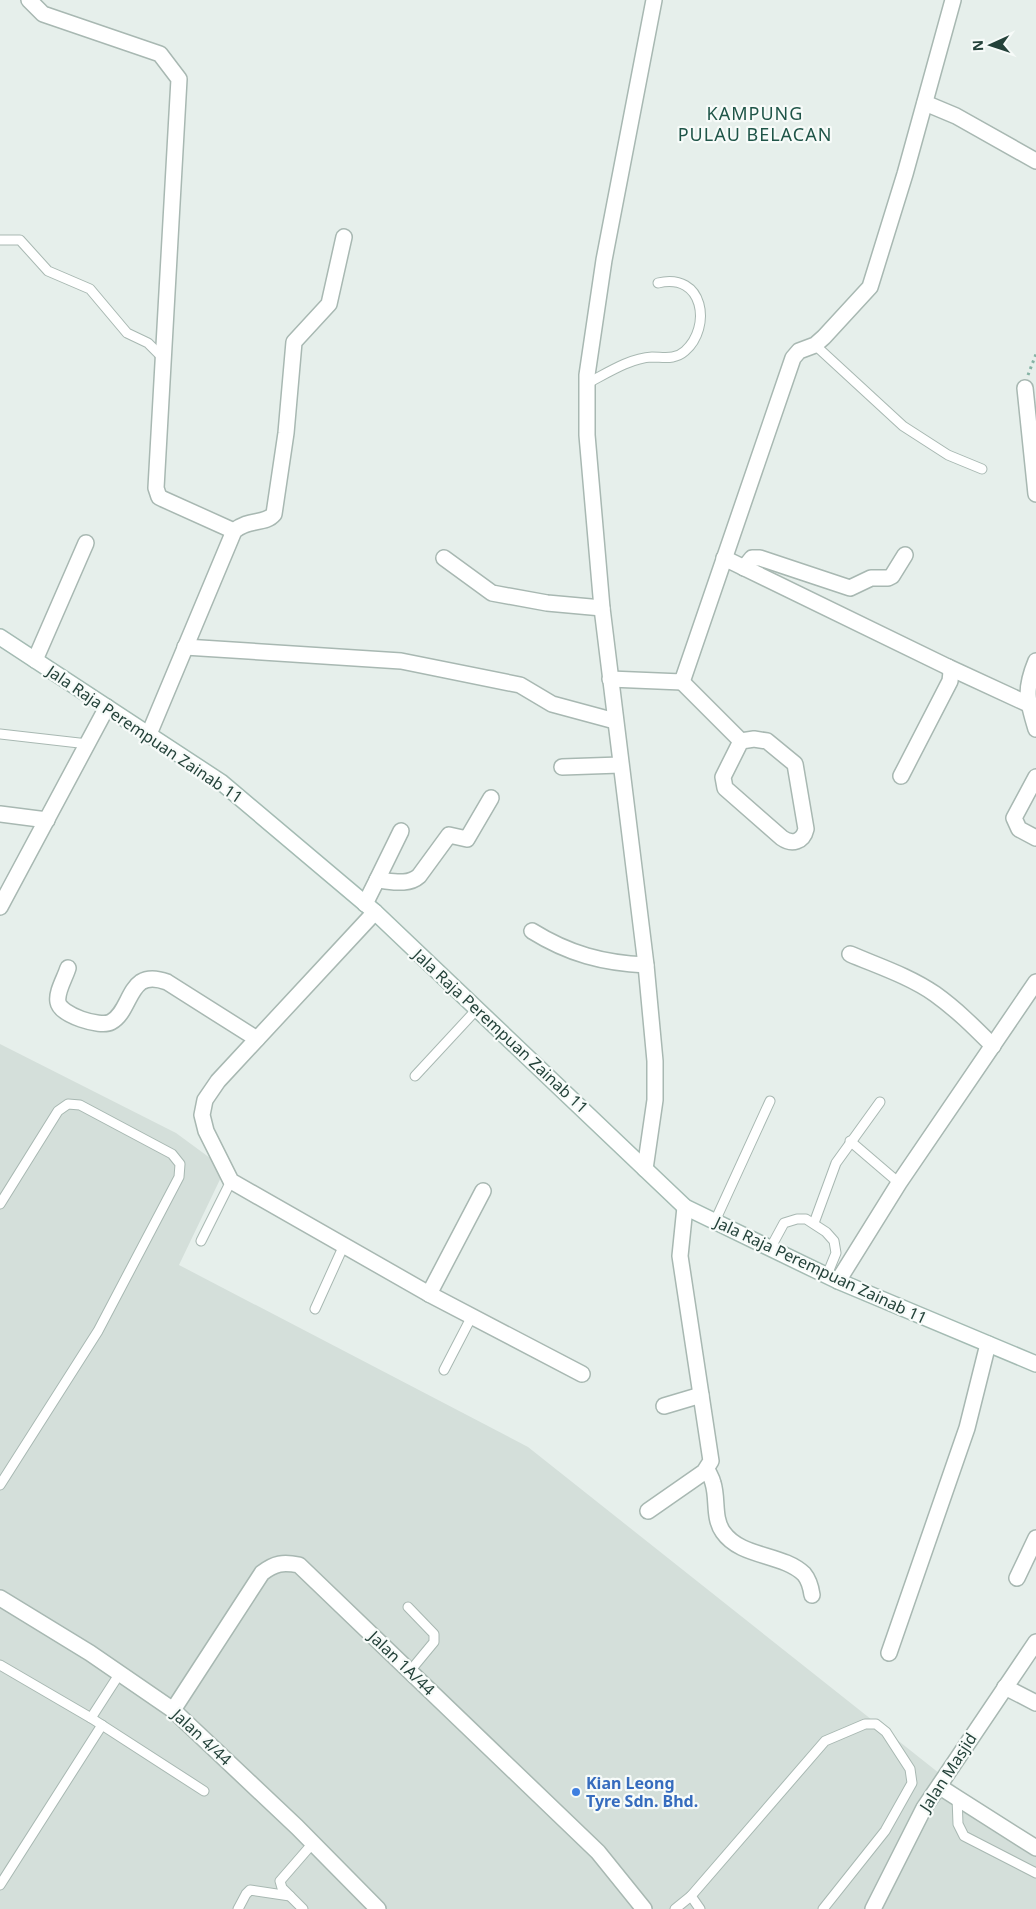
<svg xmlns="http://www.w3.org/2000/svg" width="1036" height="1909" font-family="'Noto Sans',sans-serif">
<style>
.built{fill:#d4dfda}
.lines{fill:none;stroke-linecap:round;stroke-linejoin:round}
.lane-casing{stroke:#a8b8b2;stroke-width:11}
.street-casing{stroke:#a8b8b2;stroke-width:18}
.secondary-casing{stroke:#a4bbb3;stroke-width:18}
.path{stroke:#86b3a5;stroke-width:3;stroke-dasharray:2.5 4;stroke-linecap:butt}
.lane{stroke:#fff;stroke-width:9}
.street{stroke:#fff;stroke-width:15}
.secondary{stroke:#fff;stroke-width:15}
.shop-dot{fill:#3f7fe0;stroke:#f7fbf9;stroke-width:2}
.labels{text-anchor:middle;stroke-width:4.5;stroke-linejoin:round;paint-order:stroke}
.street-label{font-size:16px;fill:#24423a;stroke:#f7fbf9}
.shop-label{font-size:16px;font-weight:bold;fill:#366cbe;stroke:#f7fbf9;text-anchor:start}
.neighbourhood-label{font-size:18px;letter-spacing:1px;fill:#1f5548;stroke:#f7fbf9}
</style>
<rect width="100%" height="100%" fill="#e6efeb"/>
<path class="built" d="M0 1044 176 1133 225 1169 179 1265 528 1447 1036 1850V1909H0Z"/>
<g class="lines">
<g class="lane-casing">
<g id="lane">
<path d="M0 240H20L48 271 90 289 127 333 148 343 164 359"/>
<path d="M815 345 903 426 948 455 982 469"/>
<path d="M588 383C607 373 630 358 652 357 664 357 675 360 685 351 712 327 704 272 658 283"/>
<path d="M0 734 88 744"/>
<path d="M415 1076 478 1008"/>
<path d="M850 1141 899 1183"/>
<path d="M0 1204 58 1111 68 1104 80 1105 172 1154 180 1164 179 1177 98 1331 0 1485"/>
<path d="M715 1221 770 1101"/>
<path d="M814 1223 836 1163 880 1102"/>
<path d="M201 1241 231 1181"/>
<path d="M771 1247 784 1223 797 1219H806L826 1232 834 1241 836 1253 827 1275"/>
<path d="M315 1309 344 1245"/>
<path d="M444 1370 472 1316"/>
<path d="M408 1607 434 1634V1642L410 1671"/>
<path d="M0 1665 91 1718 204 1791"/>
<path d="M91 1718 120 1673"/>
<path d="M957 1797 958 1824 964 1836 1036 1873"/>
<path d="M0 1885 102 1725"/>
<path d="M691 1896 700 1909"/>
<path d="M238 1909 246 1894 250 1890 290 1896"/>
<path d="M303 1909 282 1888 280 1881 313 1843"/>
<path d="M675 1909 691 1896 825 1741 865 1724H876L886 1732 910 1769 912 1783 885 1831 823 1909"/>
</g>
</g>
<g class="street-casing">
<g id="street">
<path d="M29 0 43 14 160 54 179 79 156 488 159 497 163 499 234 531"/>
<path d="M925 103 956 116 1036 161"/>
<path d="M1025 388 1036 494"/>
<path d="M444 558 492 593 547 603 602 608"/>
<path d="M724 558 948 667 951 672 950 681 901 776"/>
<path d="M744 568 752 558H760L850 588 871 578H888L892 576 905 555"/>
<path d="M185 647 401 661 520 685 552 704 615 721"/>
<path d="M35 660 86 543"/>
<path d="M1036 661C1024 690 1027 700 1036 729"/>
<path d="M948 667 1028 704"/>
<path d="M610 679 682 682 793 358 799 351 815 345 824 337 870 287 905 174 953 0"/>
<path d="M682 682 741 741"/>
<path d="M149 734 234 531C249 518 265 525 274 514L286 433 294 342 329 304 344 237"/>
<path d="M754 739 767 741 795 764 806 829C803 842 792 845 782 838L725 788 723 777 741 741Z"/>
<path d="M562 767 620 765"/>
<path d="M1036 777 1014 818 1019 829 1036 838"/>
<path d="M0 814 47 820"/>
<path d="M377 880 401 831"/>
<path d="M365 904 377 880C391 881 408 886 419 876L449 835 467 839 491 798"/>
<path d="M0 907 107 707"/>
<path d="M375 912 218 1081 205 1100 202 1115 206 1131 231 1181 429 1294 582 1374"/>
<path d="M532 931C569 954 603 963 646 965"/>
<path d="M850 954C878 966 909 976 935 994 956 1009 974 1027 993 1046"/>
<path d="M68 968C65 978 56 992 58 1002 60 1015 100 1028 111 1022 126 1014 128 991 141 982 149 977 159 979 167 982L257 1039"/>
<path d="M645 1169 655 1100V1061L646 965 602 608 587 435V375L604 260 654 0"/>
<path d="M838 1281 899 1183 1036 982"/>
<path d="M429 1294 483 1191"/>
<path d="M664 1406 701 1395"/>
<path d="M707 1469C709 1474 712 1478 713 1483 718 1499 713 1518 723 1532 741 1558 782 1553 804 1574 809 1580 811 1588 812 1595"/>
<path d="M648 1511 704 1472 711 1461 680 1256 685 1207"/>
<path d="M1017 1578 1036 1538"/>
<path d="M0 1598 90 1653 173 1710 297 1827 378 1909"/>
<path d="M889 1653 967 1428 988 1344"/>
<path d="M1005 1687 1036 1703"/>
<path d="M173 1710 262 1573C275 1563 283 1562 299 1565L598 1852 644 1909"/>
<path d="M940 1787 1036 1848"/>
<path d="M873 1909 924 1808 1036 1642"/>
</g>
</g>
<g class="secondary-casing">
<path id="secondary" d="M0 637 221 782 375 912 685 1207 838 1281 1036 1364"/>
</g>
<path class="path" d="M1028 375 1036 354"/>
<use href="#lane" class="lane"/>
<use href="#street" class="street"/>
<use href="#secondary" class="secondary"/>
</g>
<circle class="shop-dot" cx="576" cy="1792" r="5"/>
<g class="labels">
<g class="street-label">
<text transform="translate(145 734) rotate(34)" y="6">Jala Raja Perempuan Zainab 11</text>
<text transform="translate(501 1031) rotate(43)" y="6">Jala Raja Perempuan Zainab 11</text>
<text transform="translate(821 1270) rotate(25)" y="6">Jala Raja Perempuan Zainab 11</text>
<text transform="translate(402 1663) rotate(44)" y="6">Jalan 1A/44</text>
<text transform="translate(202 1737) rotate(43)" y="6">Jalan 4/44</text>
<text transform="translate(948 1772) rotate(-57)" y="6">Jalan Masjid</text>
</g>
<g class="shop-label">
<text x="586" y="1789">Kian Leong<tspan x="586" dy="18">Tyre Sdn. Bhd.</tspan></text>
</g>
<g class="neighbourhood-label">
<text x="755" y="120">KAMPUNG<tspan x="755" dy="21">PULAU BELACAN</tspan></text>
</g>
</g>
<g transform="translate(991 45) rotate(267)" stroke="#f7fbf9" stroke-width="4" paint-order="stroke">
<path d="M0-4L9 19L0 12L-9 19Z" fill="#24423a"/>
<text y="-8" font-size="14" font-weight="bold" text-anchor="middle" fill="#24423a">N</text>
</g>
</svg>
